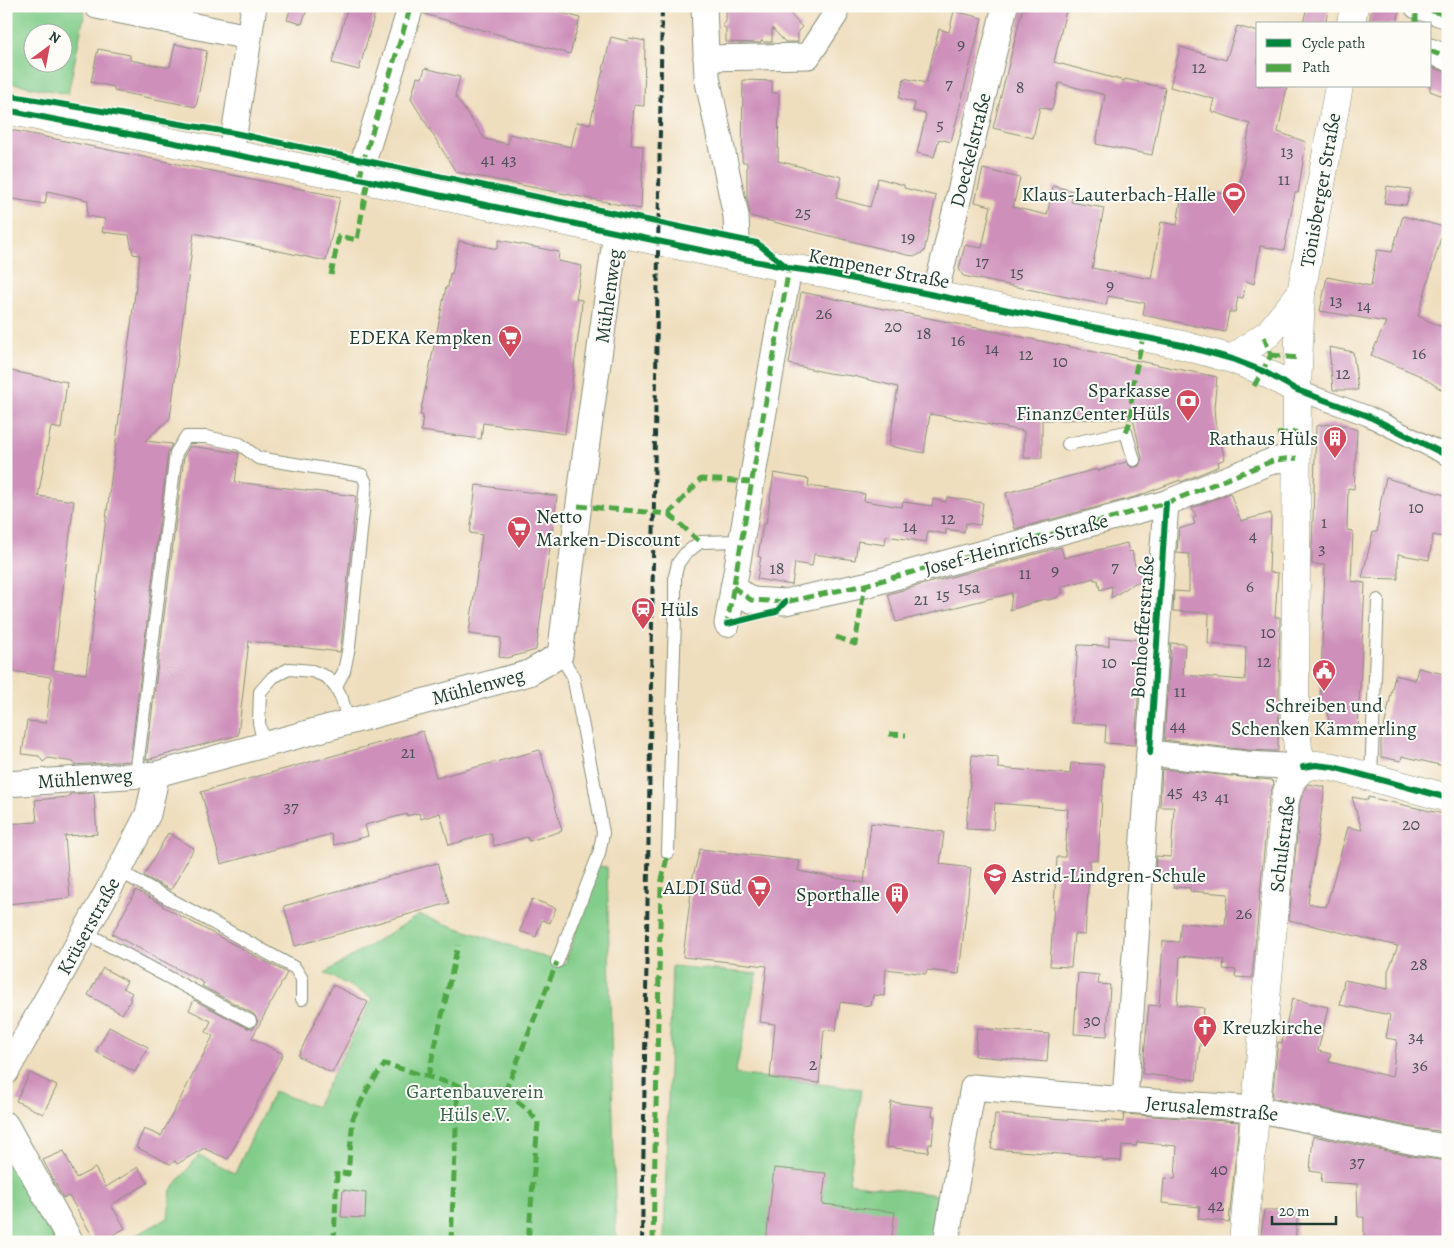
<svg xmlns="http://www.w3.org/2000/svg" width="1454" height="1248" font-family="Alegreya,serif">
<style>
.green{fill:#83cd8b;stroke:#518560;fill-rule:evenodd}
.building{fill:#ce8fba}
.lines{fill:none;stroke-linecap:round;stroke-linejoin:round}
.service-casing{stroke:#878e79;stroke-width:14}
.pedestrian-casing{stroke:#878e79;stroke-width:21}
.minor-casing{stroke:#878e79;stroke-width:27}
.tertiary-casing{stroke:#878e79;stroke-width:29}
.service{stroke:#fff;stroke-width:12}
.pedestrian{stroke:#fff;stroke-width:19}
.minor{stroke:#fff;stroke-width:25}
.tertiary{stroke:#fff;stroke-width:28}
.rail{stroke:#1f3d34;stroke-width:4;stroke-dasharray:8 4;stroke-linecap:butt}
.quiet{stroke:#4fa644;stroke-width:5;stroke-dasharray:10 5;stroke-linecap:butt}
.cycleway-casing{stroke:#fdfcf7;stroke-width:9}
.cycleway{stroke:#00873e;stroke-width:6}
.labels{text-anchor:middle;stroke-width:4;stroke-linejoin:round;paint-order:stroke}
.number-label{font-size:18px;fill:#4b5256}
.street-label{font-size:20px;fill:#1f3d34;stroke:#fdfcf7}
.poi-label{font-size:20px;fill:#1f3d34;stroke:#fdfcf7;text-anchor:end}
.park-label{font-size:20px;fill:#38614a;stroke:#fdfcf7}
</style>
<rect width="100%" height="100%" fill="#fdfcf7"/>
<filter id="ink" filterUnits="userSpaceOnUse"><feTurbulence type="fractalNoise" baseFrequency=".02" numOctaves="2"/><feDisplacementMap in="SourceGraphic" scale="10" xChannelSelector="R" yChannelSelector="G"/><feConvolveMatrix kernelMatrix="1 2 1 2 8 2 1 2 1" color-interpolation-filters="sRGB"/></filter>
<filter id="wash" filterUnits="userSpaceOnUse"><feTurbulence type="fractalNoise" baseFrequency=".0096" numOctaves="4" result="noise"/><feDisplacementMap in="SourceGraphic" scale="20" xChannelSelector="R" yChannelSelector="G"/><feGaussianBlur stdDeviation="1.12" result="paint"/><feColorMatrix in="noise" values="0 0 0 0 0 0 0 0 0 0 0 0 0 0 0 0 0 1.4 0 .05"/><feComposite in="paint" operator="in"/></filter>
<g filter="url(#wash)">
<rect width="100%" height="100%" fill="#efdebe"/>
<g class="green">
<path d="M6 6H59L85 11 68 94 6 82ZM32 32H62V62H32Z"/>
<path d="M598 866 607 867 616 1242H123L168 1218 171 1190 199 1155 235 1173 274 1091 316 1107 373 998 325 973 419 915 565 964Z"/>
<path d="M672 966 757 974 735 1074 861 1089 849 1183 937 1195 929 1242H664Z"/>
<path d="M6 1136 57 1242H6Z"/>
</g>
<g id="blocks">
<g class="building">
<path d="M291 6H308L302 24 287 20Z"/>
<path d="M348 6H377L359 70 332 63Z"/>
<path d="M425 6H539L580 18 570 54 424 14Z"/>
<path d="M726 6H783L802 27 798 31V42H785L772 28V42H764L762 40 760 43 726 42V29L722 25 726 22Z"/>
<path d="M1028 6H1067L1054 62 1124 81 1125 79 1165 88 1152 155 1096 144 1105 95 1059 83 1052 110 1040 107 1033 138 993 128 1022 11Z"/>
<path d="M1307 6H1329L1325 24H1303Z"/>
<path d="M1372 6H1400L1397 24H1369Z"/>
<path d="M954 11 982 18 951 142 939 139 934 157 917 153 926 114 913 111 915 103 899 98 904 78 926 83 939 29 949 32Z"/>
<path d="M1237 26 1258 32V86H1287L1278 132 1306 142 1298 193H1295L1284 250 1260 246 1254 284 1246 281 1243 298 1238 297 1235 312H1229L1225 332 1143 315 1145 303 1108 296 1106 305 963 276 959 269 965 245 982 248 991 206 975 202 983 169 1020 178 1013 207 1047 215 1053 186 1073 191 1071 202 1104 208 1092 268 1151 279 1161 222 1177 225 1182 193 1198 197 1199 189 1238 196 1250 124 1211 111 1214 99 1170 87 1180 47 1226 60Z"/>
<path d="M611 37 628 41 629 38 645 41 644 106 634 105 631 145 643 146 641 209 456 172 411 99 417 77 422 78 425 68 460 77 455 96 485 139 508 144 509 134 571 147 577 122 590 124Z"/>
<path d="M175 44 207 51 196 107 114 91V87L91 82 98 49 130 55V60L165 67H170Z"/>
<path d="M1430 67 1448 72V98L1430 91Z"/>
<path d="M743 80 772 81V93H779L778 161 842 177 836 198 870 207 878 178 904 185V188L936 196 924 252 916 256 907 255 750 216 747 198V162H742Z"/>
<path d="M6 129 340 197 326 261 194 233 170 418 145 441 172 444 168 452 130 761 74 765V762L48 758 43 762 39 756 22 754 27 721 46 723 51 677 6 670V370L67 382 61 429 51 427 38 496 74 501 53 670 86 674 140 255 133 254 129 235 102 232 105 219 87 216 88 200 47 191 45 204 6 198Z"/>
<path d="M1387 186 1411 189 1406 205 1384 203Z"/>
<path d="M1403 216 1444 227 1418 316 1448 330V394L1421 376 1371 355 1386 322 1320 311 1327 277 1371 286 1377 250 1392 252Z"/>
<path d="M499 240 559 252 558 261 582 266 576 299 582 300 581 315 565 434 483 423 481 439 421 431 423 415H420L446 287H448L450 273 452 274 459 241 497 249Z"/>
<path d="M801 292 1217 377 1214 407 1215 421 1225 459 1218 462 1219 466 1181 482 1180 480 1138 496 1015 529 1006 493 1097 469V471L1126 462 1132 468 1139 466 1142 458 1133 419 1042 420V458H1024V431L930 414 924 453 889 446 898 387 853 376 828 373 789 364Z"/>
<path d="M1329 347 1353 352 1358 390H1333Z"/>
<path d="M1329 424 1344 425 1357 430 1354 489 1348 488 1347 530 1353 531 1351 581 1365 583 1358 731 1332 726 1333 721H1329L1325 703 1320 702 1325 565 1312 564V549L1316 426Z"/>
<path d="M190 446 239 453 235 482 356 496 341 646 340 652 249 641 238 735 146 760 184 456Z"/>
<path d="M774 473 809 479 808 486 865 494 864 501 902 507 903 502 932 506 933 499 946 502 947 497 983 503 980 525 966 523 964 532 946 529V534L928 531 926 542 886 536 885 545 858 541 855 560 814 554 812 566 795 563 792 585 757 579 761 557H758L763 524H766Z"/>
<path d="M1386 478 1448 496V534L1444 533 1443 537 1433 535 1429 560 1398 554V579L1362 578 1373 532H1377L1381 499Z"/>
<path d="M476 485 557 496 536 650 507 658 499 657 501 638 469 634 482 535 470 533Z"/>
<path d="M1230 493 1241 521 1271 513 1269 572 1278 573 1275 617H1280L1278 751 1247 750 1164 740 1171 643 1185 644 1183 675 1245 680 1246 647 1208 644 1209 613 1173 611 1174 591 1189 592V554L1177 553 1179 529 1195 524 1193 518 1196 516 1192 508Z"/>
<path d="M1127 543 1129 552 1132 551 1135 566 1147 564 1146 583H1135L1111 598 1112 586 1100 590 1098 580H1094V578L1061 587 1063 592 1056 598 1048 600 1044 599 1010 610 1012 593 896 622 888 594 1061 547 1064 558Z"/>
<path d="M1109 637 1142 640 1135 745 1105 743 1106 725 1072 723 1078 645 1109 646Z"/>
<path d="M1418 668 1448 675V767L1402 756 1401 761 1381 757V742L1395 675 1415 680Z"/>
<path d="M423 731 436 778 540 750 562 831 529 841 527 837 494 846 491 833 449 845 440 813 421 819 419 813 407 816V814L365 825 368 836 334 845 331 834 221 864 201 792Z"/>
<path d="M972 755 998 757V768L1070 774 1071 763 1104 765 1098 860H1090L1085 935 1074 934 1071 967 1050 966 1057 859V857H1065L1068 809 995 803 993 830 966 829Z"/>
<path d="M1162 769 1271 780 1274 783 1269 798 1252 978 1235 977 1236 970 1223 969 1224 960 1180 956 1177 1005 1204 1008 1196 1080 1142 1074 1149 1005 1159 1006 1163 941 1179 942 1181 923 1225 926 1228 894 1190 891V888L1173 887 1174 878 1155 877 1156 856 1171 857 1174 807H1160Z"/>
<path d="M1308 784 1325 787 1308 903 1326 907 1348 827 1362 830 1352 797 1368 800V797L1448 815 1446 886 1447 1132 1422 1129 1272 1098 1278 1042 1282 1043 1292 999 1328 1007 1318 1051 1331 1054 1329 1062 1392 1077 1397 1040 1386 1038 1390 1015 1340 1005 1344 980 1388 989V971L1398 946 1289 920 1300 802 1305 788Z"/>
<path d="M94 793 97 834 65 836 70 898 6 904V824L37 822 35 800 69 797 70 794Z"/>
<path d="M871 823 944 832 940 864 971 868 959 974 927 970 926 974 886 969 884 996 873 995 871 1006 840 1002 836 1031 824 1030 819 1083 770 1078 775 1024 760 1022 767 966 683 957 693 876 700 849 800 861 798 871 864 883Z"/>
<path d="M168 833 194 848 171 890 144 876Z"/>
<path d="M437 863 449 903 295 946 284 906Z"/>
<path d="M136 890 163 905 162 906 287 973 252 1038 283 1054 228 1159 205 1149 206 1147 177 1164 175 1161 170 1164 136 1147 144 1129 161 1136 213 1036 206 1032 211 1021 189 1010 194 1000 247 1028H254L258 1021 254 1014 202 986 204 983 112 934Z"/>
<path d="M532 899 556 908 550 923 542 920 536 937 520 931Z"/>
<path d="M103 968 127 981 123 988 132 993 129 998 131 999 122 1014 88 995Z"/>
<path d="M1078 973 1099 975 1098 984 1110 985 1107 1036 1074 1034Z"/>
<path d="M333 985 368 1002 332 1073 298 1056Z"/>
<path d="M109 1027 148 1047 135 1072 96 1052Z"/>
<path d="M977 1028 1049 1034 1047 1062 975 1056Z"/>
<path d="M30 1073 57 1086 43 1114 16 1101Z"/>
<path d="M891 1102 933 1107 932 1116H935L932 1144H929L928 1152 886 1147Z"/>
<path d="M995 1114 1106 1122V1120L1123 1122 1124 1114 1239 1122 1229 1222 1198 1219 1200 1207 1162 1203 1164 1178 1175 1179 1177 1146 1137 1142 1136 1146 1122 1145 1121 1161 1102 1160V1157L991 1149Z"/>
<path d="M1313 1136 1417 1157 1447 1161V1242H1364V1217H1358L1357 1184 1321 1182 1322 1173 1310 1171Z"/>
<path d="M64 1151 76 1178 95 1168 106 1187 138 1167 148 1183 111 1205 125 1228 102 1242H96L69 1196 63 1198 43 1160Z"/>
<path d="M774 1168 826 1173 822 1204 895 1212 891 1242H766Z"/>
<path d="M343 1190 366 1193 365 1218 341 1217Z"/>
<path d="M1264 1210H1298L1295 1242H1260Z"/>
</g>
</g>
</g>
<g filter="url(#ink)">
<use href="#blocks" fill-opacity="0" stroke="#878e79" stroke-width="1"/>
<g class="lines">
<g class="service-casing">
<g id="service">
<path d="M1068 444 1126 432 1134 460"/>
<path d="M264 744 259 723 260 692 273 677 289 669 312 671 327 677 337 689 342 699 348 721"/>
<path d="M136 775 176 453 186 437H206L240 444 258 458 362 475 366 483 349 647 344 671 336 686"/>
<path d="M1371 777 1378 600"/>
<path d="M668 853 675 618V576L678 563 685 554 700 542 741 541"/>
<path d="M119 871 295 968 302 979V999"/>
<path d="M84 932 250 1021"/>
<path d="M557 962 599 854 603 833 594 783 573 676 560 655"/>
</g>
</g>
<g class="pedestrian-casing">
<path id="pedestrian" d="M1297 390 1368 416 1448 456"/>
</g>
<g class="minor-casing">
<g id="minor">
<path d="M97 6 248 37"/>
<path d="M704 6 707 77 736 216 737 239 734 257"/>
<path d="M1417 6 1448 16"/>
<path d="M1430 51 1448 58"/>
<path d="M706 58 808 56 835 15 836 6"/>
<path d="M231 154 254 6"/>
<path d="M360 178 363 162 411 6"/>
<path d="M935 295 1005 6"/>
<path d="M733 587 751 600 785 602 865 585 1166 503 1275 460 1297 458"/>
<path d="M727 624 789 268"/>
<path d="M1150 753 1246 764 1303 767"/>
<path d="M6 784 157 774 529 673 560 655 584 464 616 233"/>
<path d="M6 1072 119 871 148 814 157 774"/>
<path d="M1125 1100 1166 503"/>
<path d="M6 1125 71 1242"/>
<path d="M946 1242 973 1087 1125 1100 1255 1109 1420 1143 1448 1147"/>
</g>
</g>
<g class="tertiary-casing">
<g id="tertiary">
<path d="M1351 24 1354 6"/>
<path d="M6 110 385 184 734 257 789 268 825 273 1182 345 1232 359 1263 371 1297 390"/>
<path d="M1232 359 1269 333 1301 293"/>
<path d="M1303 767 1298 748 1295 720 1297 390 1301 293 1339 86"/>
<path d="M1303 767 1316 765 1333 767 1448 798"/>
<path d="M1243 1242 1285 799 1291 780 1303 767"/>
</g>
</g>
<use href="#service" class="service"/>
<use href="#pedestrian" class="pedestrian"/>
<use href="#minor" class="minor"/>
<use href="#tertiary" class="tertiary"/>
<path class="rail" d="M642 1242 662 6"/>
<g class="quiet">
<path d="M1417 6 1448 16"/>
<path d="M1416 24V6"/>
<path d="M1430 51 1448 58"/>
<path d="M360 178 363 162 411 6"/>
<path d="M331 275 339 236 357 240 368 180"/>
<path d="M1271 355 1298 358"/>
<path d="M1254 386 1271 355 1264 337"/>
<path d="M1126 432 1131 419 1132 388 1143 337"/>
<path d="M1277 434 1297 432"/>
<path d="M578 506 669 514 701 479 750 482"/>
<path d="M669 514 700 542"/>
<path d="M733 587 751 600 785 602 865 585 1166 503 1275 460 1297 458"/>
<path d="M731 623 727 624 789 268"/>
<path d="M836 637 855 644 865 585"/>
<path d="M889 734 906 735"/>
<path d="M428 1077 458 945"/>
<path d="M505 1092 526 1108 538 1122 528 1242"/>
<path d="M505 1092 557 962"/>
<path d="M334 1242 337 1172 348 1174 353 1118 368 1088 385 1064 497 1097 505 1092"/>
<path d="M451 1242 458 1084"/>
<path d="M653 1242 661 884 668 853"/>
</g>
<g class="cycleway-casing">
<g id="cycleway">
<path d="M6 95 234 133 737 239 757 243 787 267"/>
<path d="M6 110 385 184 734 257 789 268 825 273 1182 345 1232 359 1263 371 1297 390 1368 416 1448 456"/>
<path d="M727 624 776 612 785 602"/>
<path d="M1150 753 1166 503"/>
<path d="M1303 767 1316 765 1333 767 1448 798"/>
</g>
</g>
<use href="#cycleway" class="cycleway"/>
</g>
</g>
<defs>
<g id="stadium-pin" transform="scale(1.25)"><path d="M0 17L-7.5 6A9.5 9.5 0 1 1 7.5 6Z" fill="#d1495b" stroke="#fdfcf7"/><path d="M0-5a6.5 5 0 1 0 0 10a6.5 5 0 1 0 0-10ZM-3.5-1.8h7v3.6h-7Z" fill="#fff"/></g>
<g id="supermarket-pin" transform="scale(1.25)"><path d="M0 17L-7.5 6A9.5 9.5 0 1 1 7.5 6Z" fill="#d1495b" stroke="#fdfcf7"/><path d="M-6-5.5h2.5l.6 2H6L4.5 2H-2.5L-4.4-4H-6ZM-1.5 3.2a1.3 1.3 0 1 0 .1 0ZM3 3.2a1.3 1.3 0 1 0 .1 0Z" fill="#fff"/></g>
<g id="bank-pin" transform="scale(1.25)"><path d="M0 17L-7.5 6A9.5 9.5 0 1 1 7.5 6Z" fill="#d1495b" stroke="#fdfcf7"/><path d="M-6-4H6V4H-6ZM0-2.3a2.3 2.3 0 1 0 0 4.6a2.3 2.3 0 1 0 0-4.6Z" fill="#fff"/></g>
<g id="building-pin" transform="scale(1.25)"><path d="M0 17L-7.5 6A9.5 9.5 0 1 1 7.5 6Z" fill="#d1495b" stroke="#fdfcf7"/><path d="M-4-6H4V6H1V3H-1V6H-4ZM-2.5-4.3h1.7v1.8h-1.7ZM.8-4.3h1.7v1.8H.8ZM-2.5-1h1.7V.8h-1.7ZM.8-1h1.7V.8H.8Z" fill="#fff"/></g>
<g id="station-pin" transform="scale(1.25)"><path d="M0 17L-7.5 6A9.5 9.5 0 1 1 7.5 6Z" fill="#d1495b" stroke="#fdfcf7"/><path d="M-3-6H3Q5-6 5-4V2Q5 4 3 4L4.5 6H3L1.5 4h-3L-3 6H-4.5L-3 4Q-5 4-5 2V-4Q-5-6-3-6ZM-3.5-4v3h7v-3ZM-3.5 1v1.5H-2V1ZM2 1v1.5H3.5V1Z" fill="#fff"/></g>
<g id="civic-pin" transform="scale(1.25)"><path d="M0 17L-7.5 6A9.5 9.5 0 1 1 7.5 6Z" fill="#d1495b" stroke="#fdfcf7"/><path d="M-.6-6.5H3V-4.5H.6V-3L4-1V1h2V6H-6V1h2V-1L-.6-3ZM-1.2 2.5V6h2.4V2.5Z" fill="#fff"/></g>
<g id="school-pin" transform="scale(1.25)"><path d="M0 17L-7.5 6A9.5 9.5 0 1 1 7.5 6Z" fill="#d1495b" stroke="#fdfcf7"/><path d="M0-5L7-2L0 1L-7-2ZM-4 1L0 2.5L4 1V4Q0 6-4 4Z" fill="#fff"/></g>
<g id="church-pin" transform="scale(1.25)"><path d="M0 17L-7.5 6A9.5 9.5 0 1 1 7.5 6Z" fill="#d1495b" stroke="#fdfcf7"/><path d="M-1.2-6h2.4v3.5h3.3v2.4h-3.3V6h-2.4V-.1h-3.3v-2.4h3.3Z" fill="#fff"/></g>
</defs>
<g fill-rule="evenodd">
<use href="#stadium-pin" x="1234" y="194"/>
<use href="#supermarket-pin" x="510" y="337"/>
<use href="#bank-pin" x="1188" y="401"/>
<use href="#building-pin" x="1335" y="438"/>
<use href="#supermarket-pin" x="519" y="528"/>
<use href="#station-pin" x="643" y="609"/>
<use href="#civic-pin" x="1324" y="671"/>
<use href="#school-pin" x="995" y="875"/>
<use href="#supermarket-pin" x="759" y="887"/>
<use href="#building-pin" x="897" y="894"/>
<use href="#church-pin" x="1205" y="1027"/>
</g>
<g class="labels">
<g class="number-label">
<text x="961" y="50">9</text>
<text x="1199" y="73">12</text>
<text x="949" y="89">7</text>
<text x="1020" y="93">8</text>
<text x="940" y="130">5</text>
<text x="1287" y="157">13</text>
<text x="488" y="165">41</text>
<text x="509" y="165">43</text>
<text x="1284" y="185">11</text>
<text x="803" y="218">25</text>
<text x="908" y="243">19</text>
<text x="982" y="267">17</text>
<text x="1017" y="278">15</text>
<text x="1110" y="291">9</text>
<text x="1336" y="306">13</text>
<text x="1364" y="311">14</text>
<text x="824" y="319">26</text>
<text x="893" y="332">20</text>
<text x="924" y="339">18</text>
<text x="958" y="346">16</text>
<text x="992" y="354">14</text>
<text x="1419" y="359">16</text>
<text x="1026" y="360">12</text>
<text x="1060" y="367">10</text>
<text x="1343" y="379">12</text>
<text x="1416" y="513">10</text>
<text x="948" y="524">12</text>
<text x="1324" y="528">1</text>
<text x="910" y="532">14</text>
<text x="1253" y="541">4</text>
<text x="1322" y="554">3</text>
<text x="1115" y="572">7</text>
<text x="777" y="574">18</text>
<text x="1055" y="576">9</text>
<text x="1025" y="579">11</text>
<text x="1250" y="592">6</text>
<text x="969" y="593">15a</text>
<text x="943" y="600">15</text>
<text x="921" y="605">21</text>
<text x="1268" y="638">10</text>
<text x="1264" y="667">12</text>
<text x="1109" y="668">10</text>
<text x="1180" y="697">11</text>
<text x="1178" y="731">44</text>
<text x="408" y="758">21</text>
<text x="1175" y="797">45</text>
<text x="1200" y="799">43</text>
<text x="1222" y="803">41</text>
<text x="291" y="812">37</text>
<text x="1411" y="830">20</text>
<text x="1244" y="919">26</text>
<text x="1419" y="970">28</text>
<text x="1092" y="1026">30</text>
<text x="1416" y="1042">34</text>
<text x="813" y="1070">2</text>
<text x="1420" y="1071">36</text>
<text x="1357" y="1167">37</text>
<text x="1219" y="1175">40</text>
<text x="1216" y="1211">42</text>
</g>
<g class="street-label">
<text transform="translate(970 150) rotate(-76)" y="7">Doeckelstraße</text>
<text transform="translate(1320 190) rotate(-80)" y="7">Tönisberger Straße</text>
<text transform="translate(879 268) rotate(11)" y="7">Kempener Straße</text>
<text transform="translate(608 296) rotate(-82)" y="7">Mühlenweg</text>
<text transform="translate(1016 544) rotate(-15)" y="7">Josef-Heinrichs-Straße</text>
<text transform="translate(1142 627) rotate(-86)" y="7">Bonhoefferstraße</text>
<text transform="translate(478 686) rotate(-15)" y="7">Mühlenweg</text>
<text transform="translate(85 778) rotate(-4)" y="7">Mühlenweg</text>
<text transform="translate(1282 844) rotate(-83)" y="7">Schulstraße</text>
<text transform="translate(88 926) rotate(-61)" y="7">Krüserstraße</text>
<text transform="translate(1212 1108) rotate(5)" y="7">Jerusalemstraße</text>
</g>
<g class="poi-label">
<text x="1216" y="201">Klaus-Lauterbach-Halle</text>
<text x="492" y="344">EDEKA Kempken</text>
<text x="1170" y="397">Sparkasse<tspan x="1170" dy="23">FinanzCenter Hüls</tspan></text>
<text x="1318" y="445">Rathaus Hüls</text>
<text x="536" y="523" text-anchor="start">Netto<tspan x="536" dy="23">Marken-Discount</tspan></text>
<text x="660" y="616" text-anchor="start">Hüls</text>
<text x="1324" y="712" text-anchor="middle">Schreiben und<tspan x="1324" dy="23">Schenken Kämmerling</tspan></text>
<text x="1012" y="882" text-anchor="start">Astrid-Lindgren-Schule</text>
<text x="742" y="894">ALDI Süd</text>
<text x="880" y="901">Sporthalle</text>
<text x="1222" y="1034" text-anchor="start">Kreuzkirche</text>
</g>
<g class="park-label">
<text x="475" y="1098">Gartenbauverein<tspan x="475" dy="23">Hüls e.V.</tspan></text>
</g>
</g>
<rect width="1454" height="1248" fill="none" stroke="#fdfcf7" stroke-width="25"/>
<rect x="1256" y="22" width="175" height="65" fill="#fdfcf7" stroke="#a4b0a9"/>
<rect x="1266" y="39" width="25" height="8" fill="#00873e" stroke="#a4b0a9"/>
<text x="1302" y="48" font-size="15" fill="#1f3d34">Cycle path</text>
<rect x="1266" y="64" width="25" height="8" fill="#4fa644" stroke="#a4b0a9"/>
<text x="1302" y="72" font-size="15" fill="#1f3d34">Path</text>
<g transform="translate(48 48) rotate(32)"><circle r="24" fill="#fdfcf7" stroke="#a4b0a9"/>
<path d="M0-4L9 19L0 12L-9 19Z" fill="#d1495b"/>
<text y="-8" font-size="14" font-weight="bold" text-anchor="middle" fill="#1f3d34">N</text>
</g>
<path d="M1272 1216v8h64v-8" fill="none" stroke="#1f3d34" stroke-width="2.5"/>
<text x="1279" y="1216" font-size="15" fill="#1f3d34" stroke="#fdfcf7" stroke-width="4" paint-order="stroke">20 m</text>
</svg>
